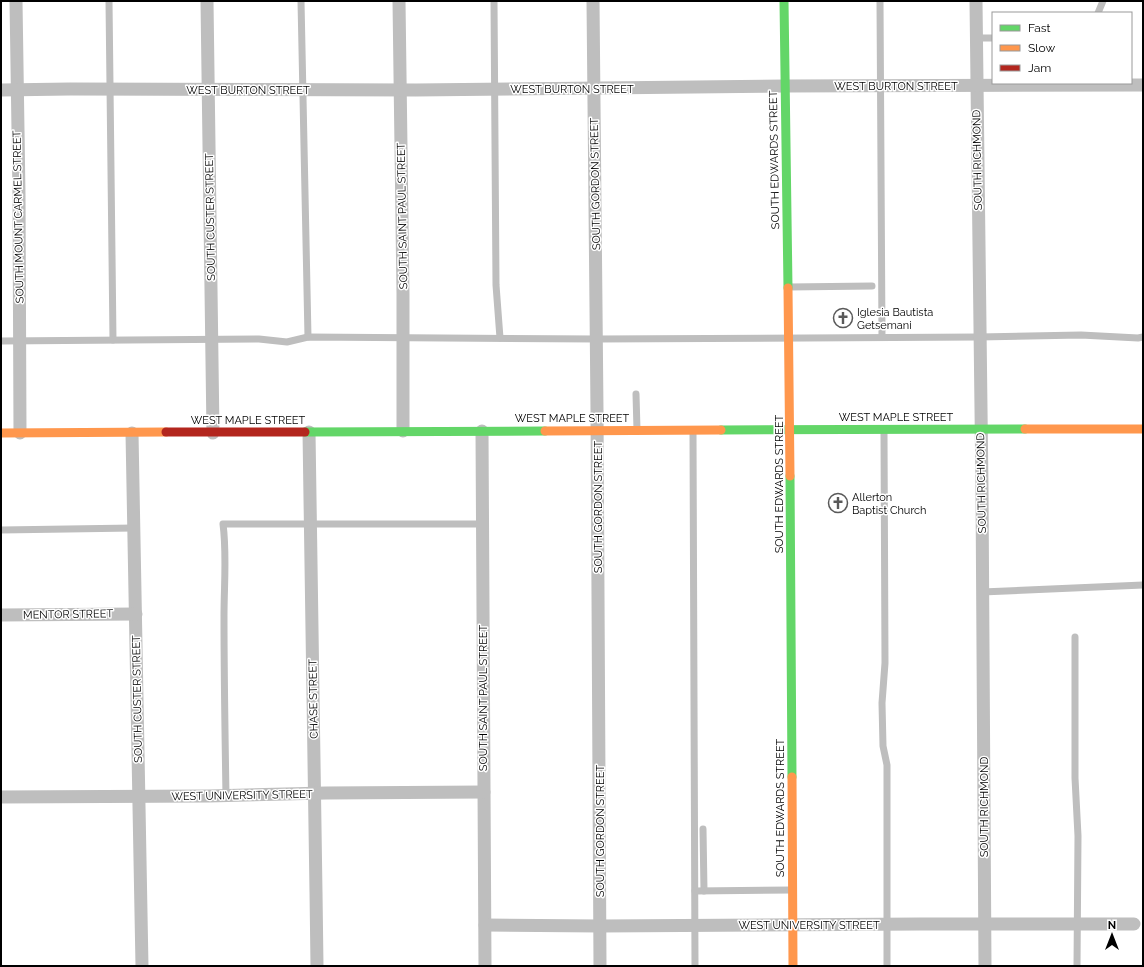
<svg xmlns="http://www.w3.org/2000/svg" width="1144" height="967" font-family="Raleway,sans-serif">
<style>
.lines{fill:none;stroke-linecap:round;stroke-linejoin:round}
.lane{stroke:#bebebe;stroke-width:7}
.street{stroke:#bebebe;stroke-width:13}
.fast{stroke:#63d668;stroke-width:9}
.slow{stroke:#ff974d;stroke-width:9}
.jam{stroke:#b3261e;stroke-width:9}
.labels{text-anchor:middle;stroke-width:3;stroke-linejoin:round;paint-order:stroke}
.street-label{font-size:11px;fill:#000;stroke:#fff}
.poi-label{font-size:11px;fill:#000;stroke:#fff;text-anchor:start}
</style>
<rect width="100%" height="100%" fill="#fff"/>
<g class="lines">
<g class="lane">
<path d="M109 1 113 340"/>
<path d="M301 1 308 337"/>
<path d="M494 1 496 285 500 338"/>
<path d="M880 1 882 337"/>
<path d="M1098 13 1103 1"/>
<path d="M976 38H993"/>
<path d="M789 287 872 286"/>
<path d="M1 341 259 339 287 342 308 337 597 339 979 337 1081 335 1138 338 1143 337"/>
<path d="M636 394 637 430"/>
<path d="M693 432 695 966"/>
<path d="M884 432 885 663 882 703 883 746 887 765V966"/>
<path d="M1 530 134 528"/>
<path d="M982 592 1143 585"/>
<path d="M1075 637V778L1078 836 1077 966"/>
<path d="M226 796C225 736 224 676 224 616 224 585 227 554 223 524H483"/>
<path d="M703 829 704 891"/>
<path d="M695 891 792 890"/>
</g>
<g class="street">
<path d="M16 1 19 195 20 433"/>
<path d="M207 1 213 433"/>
<path d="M399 1 403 294V431"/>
<path d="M593 1 597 410 600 966"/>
<path d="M976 1 982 490 985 966"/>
<path d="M1 90 70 89 416 90 785 86 1143 85"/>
<path d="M482 431 485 966"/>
<path d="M309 432 316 892 317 966"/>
<path d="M132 433 142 966"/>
<path d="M1 615 136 614"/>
<path d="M1 797 209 796 326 793 484 792"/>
<path d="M485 925 600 926 920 924H1134"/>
</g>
<g class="fast">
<path d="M784 1 788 288"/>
<path d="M721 430 1025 429"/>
<path d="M305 432 545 431"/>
<path d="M790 476 792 777"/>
</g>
<g class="slow">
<path d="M788 288 790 476"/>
<path d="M1025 429H1143"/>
<path d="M545 431 721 430"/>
<path d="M1 433 166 432"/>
<path d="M792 777 793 966"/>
</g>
<path class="jam" d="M166 432H305"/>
</g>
<defs>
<g id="church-ring" transform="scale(1)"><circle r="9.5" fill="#fff" stroke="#595959" stroke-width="1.5"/><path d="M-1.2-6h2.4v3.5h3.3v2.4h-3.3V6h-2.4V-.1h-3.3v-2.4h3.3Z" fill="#595959"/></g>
</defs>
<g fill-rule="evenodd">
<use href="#church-ring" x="843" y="318"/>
<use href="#church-ring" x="838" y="503"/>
</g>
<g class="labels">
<g class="street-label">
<text x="896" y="90">WEST BURTON STREET</text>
<text x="572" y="93">WEST BURTON STREET</text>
<text x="248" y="94">WEST BURTON STREET</text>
<text transform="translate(774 160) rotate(-91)" y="4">SOUTH EDWARDS STREET</text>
<text transform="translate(977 160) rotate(-91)" y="4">SOUTH RICHMOND</text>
<text transform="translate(595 184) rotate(-91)" y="4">SOUTH GORDON STREET</text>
<text transform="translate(402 216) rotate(-91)" y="4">SOUTH SAINT PAUL STREET</text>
<text transform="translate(18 217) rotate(-91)" y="4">SOUTH MOUNT CARMEL STREET</text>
<text transform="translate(210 217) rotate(-91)" y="4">SOUTH CUSTER STREET</text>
<text x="896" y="421">WEST MAPLE STREET</text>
<text x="572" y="422">WEST MAPLE STREET</text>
<text x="248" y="424">WEST MAPLE STREET</text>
<text transform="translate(981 483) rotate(-91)" y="4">SOUTH RICHMOND</text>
<text transform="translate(779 484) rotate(-90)" y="4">SOUTH EDWARDS STREET</text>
<text transform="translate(598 507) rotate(-90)" y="4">SOUTH GORDON STREET</text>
<text transform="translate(68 614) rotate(-1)" y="4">MENTOR STREET</text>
<text transform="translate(483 698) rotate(-90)" y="4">SOUTH SAINT PAUL STREET</text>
<text transform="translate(137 699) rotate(-91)" y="4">SOUTH CUSTER STREET</text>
<text transform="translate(313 699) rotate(-91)" y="4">CHASE STREET</text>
<text transform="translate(242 795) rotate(-1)" y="4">WEST UNIVERSITY STREET</text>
<text transform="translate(984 807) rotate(-90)" y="4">SOUTH RICHMOND</text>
<text transform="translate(780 808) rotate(-90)" y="4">SOUTH EDWARDS STREET</text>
<text transform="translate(600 831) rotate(-90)" y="4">SOUTH GORDON STREET</text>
<text x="809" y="929">WEST UNIVERSITY STREET</text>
</g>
<g class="poi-label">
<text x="857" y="316">Iglesia Bautista<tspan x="857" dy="13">Getsemani</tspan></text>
<text x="852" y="501">Allerton<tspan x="852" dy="13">Baptist Church</tspan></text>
</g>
</g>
<rect width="1144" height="967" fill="none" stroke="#000000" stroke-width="4"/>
<rect x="992" y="12" width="140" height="72" fill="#ffffff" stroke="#999999"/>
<rect x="1000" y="25" width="20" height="6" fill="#63d668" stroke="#999999"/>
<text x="1028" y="32" font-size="12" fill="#000000">Fast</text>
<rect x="1000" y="45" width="20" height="6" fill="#ff974d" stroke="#999999"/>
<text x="1028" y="52" font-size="12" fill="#000000">Slow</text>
<rect x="1000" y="65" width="20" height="6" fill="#b3261e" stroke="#999999"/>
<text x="1028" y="72" font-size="12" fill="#000000">Jam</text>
<g transform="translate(1112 935)" stroke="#ffffff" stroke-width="3" paint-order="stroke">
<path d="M0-3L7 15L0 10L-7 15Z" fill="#000000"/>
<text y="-6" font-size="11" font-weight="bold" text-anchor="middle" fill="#000000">N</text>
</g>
</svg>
